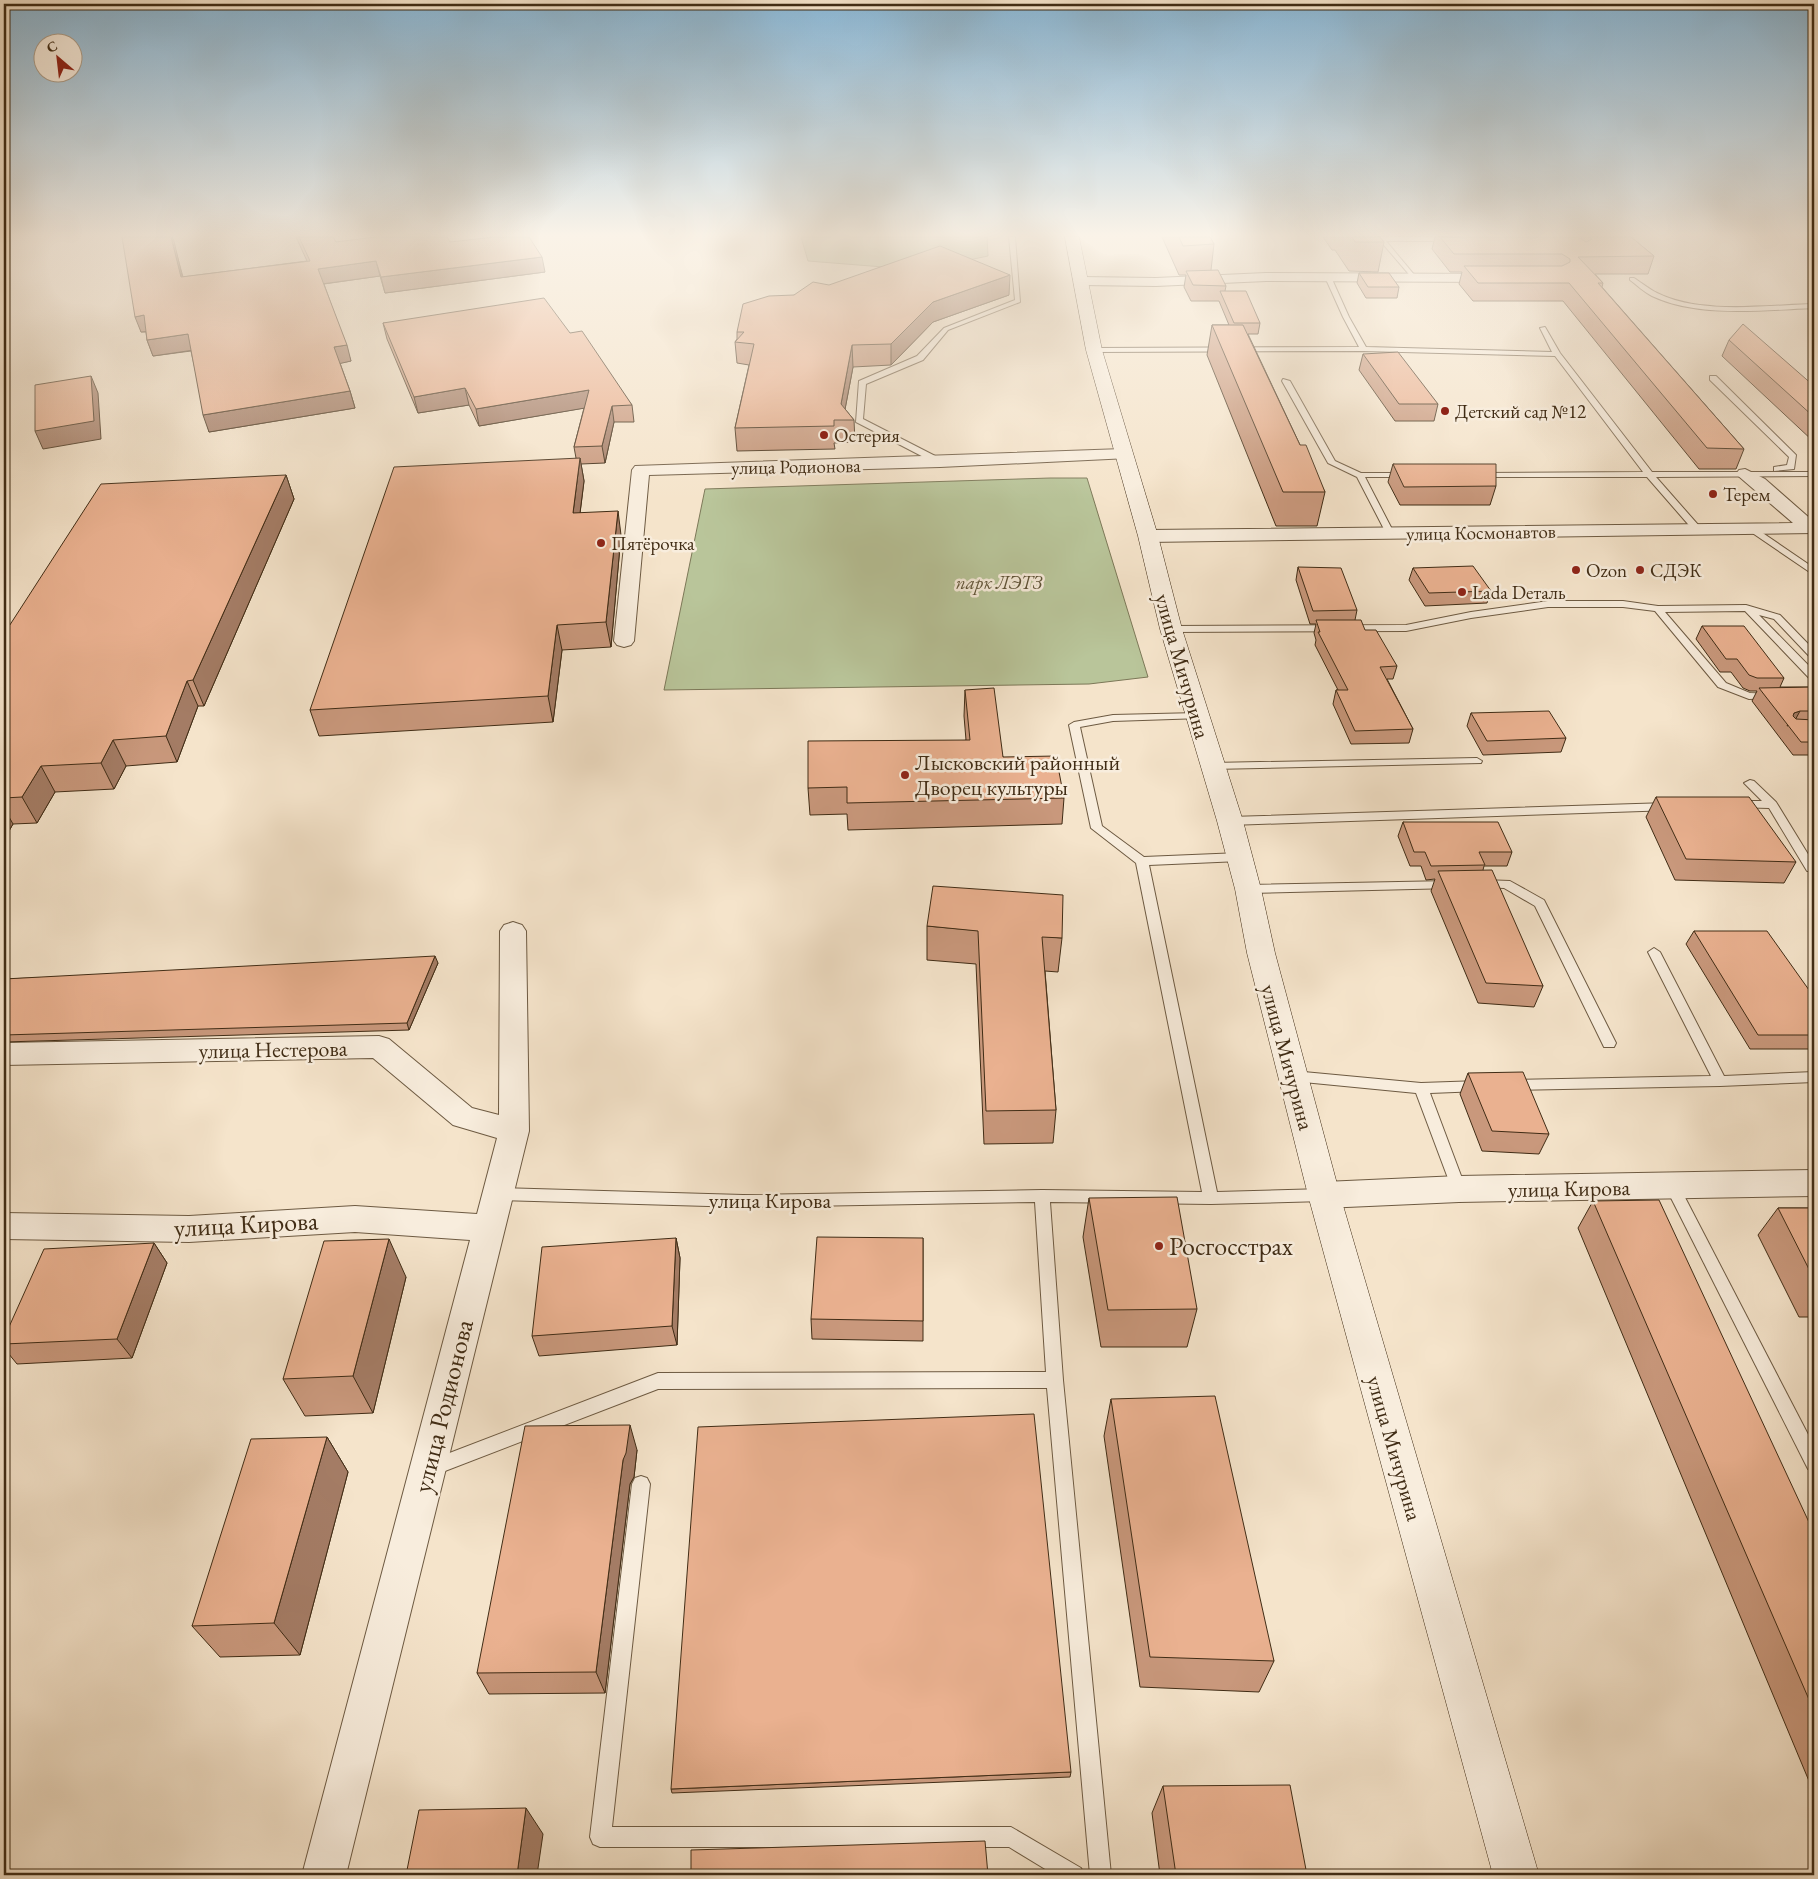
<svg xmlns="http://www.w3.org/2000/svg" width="1818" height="1879" font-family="'EB Garamond',serif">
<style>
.green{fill:#b9c59a;stroke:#7c7858}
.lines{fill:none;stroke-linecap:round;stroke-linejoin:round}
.service-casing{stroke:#6d5a42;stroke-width:2}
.minor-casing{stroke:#6d5a42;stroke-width:2}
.secondary-casing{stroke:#402c15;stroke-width:1}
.service{fill:#f8eddd;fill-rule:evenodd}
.minor{fill:#f8eddd;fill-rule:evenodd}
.secondary{fill:#f8eddd;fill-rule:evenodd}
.wall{fill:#c9987c;stroke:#402c15}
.shaded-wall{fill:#a47c65;stroke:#402c15}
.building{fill:#eab190;stroke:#402c15}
.poi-dot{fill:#8f2418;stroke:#f8eddd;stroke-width:2}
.labels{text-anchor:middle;stroke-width:5;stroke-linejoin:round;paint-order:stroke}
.far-poi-label{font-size:19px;fill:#402c15;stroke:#f8eddd;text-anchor:start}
.far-street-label{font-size:19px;fill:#402c15;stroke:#f8eddd}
.far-park-label{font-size:19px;font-style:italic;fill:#5e5236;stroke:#f8eddd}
.street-label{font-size:22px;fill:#402c15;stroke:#f8eddd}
.poi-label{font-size:22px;fill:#402c15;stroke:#f8eddd;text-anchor:start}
.near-street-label{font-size:26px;fill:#402c15;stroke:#f8eddd}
.near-poi-label{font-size:26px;fill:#402c15;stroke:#f8eddd;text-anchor:start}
</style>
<rect width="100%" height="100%" fill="#f5e4cb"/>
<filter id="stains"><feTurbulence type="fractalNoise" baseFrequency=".004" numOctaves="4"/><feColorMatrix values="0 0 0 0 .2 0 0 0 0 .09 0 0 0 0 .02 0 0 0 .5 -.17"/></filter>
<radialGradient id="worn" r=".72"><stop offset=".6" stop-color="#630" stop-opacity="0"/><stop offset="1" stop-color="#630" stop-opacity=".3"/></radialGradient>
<g class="green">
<path d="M801 237H987L988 256 921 270 808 261Z"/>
<path d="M1050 478H1087L1148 677 1089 684 664 690 705 489Z"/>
</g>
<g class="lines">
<g class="service-casing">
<g id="service">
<path d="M1009 237H1015L1020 302 948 330 923 360 866 384 863 419 943 460V464H937L856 422 859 381 917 356 944 328 1015 300Z"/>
<path d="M1377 237H1450L1453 239 1450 241H1386L1416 277 1413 279Z"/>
<path d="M1328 275 1331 277 1349 317 1366 347 1552 352 1540 328 1545 327 1560 353 1652 472H1814V476L1656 477 1700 527 1701 529 1697 532 1694 531 1647 477H1477L1476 475 1480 473 1643 472 1555 356 1364 351 1094 352 1090 350 1094 348 1359 347 1343 317 1325 277Z"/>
<path d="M1630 278H1634C1642 283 1649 289 1657 293 1701 315 1766 305 1814 304V308C1765 310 1698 318 1652 296 1644 292 1637 285 1630 280Z"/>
<path d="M1710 376H1716L1796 455 1794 469 1774 471V467L1787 465 1789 457 1710 380Z"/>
<path d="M1283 379 1290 381 1335 461 1361 473H1411L1412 475 1408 477H1365L1394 533 1393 535 1386 533 1357 477 1328 463 1282 381Z"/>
<path d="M1751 525 1814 568V575L1748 530V526Z"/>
<path d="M1548 601H1623L1658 606 1746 605 1780 615 1814 650V658L1810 657 1774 619 1759 615 1814 671V680L1810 679 1745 611 1665 612 1726 683 1750 693 1774 694 1775 696 1774 698 1749 699 1718 687 1655 611 1623 607H1548L1471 618 1406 631 1171 632 1166 629 1171 626 1406 625 1471 612Z"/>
<path d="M1198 713 1203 716 1202 718 1113 721 1080 727 1102 826 1144 857 1240 853 1246 857 1240 861 1149 865 1217 1192 1324 1189 1329 1191 1331 1195 1329 1199 1324 1201 1211 1204 1050 1202 1063 1380 1111 1875H1090L1047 1388 658 1389 432 1476 426 1474 423 1468 426 1462 658 1373 1046 1372 1035 1202 743 1207 499 1200 494 1198 492 1194 494 1190 499 1188 743 1195 1042 1190 1202 1192 1136 863 1091 828 1069 725 1074 722 1113 715Z"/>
<path d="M1477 758 1482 761 1481 763 1212 769 1207 766 1212 763Z"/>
<path d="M1750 780 1754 781 1776 802 1814 864V871H1807L1769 808 1734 807 1732 805 1738 801H1762L1744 783Z"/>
<path d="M1668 803 1672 804 1674 807 1672 810 1230 825 1224 821 1230 817Z"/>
<path d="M1483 880 1510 881 1544 900 1616 1043 1614 1047H1604L1535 906 1504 888 1479 887 1477 884 1479 881Z"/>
<path d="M1450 881 1456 885 1454 888 1248 893 1242 889 1248 885Z"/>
<path d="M1654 948 1660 952 1724 1076 1814 1072V1082L1720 1086 1513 1090 1508 1089 1506 1085 1508 1081 1513 1080 1711 1076 1648 952Z"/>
<path d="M1293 1071 1421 1083 1480 1081 1485 1082 1487 1086 1485 1090 1480 1091 1430 1093 1466 1189 1464 1193 1459 1195 1454 1193 1452 1189 1416 1093 1293 1081 1288 1080 1286 1076 1288 1072Z"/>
<path d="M1672 1180 1677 1182 1814 1446V1471L1808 1469 1665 1186 1667 1182Z"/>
<path d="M641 1476 647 1478 650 1484 612 1827H1011L1081 1868 1084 1875H1055L1009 1847H600L593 1844 590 1837 632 1484 635 1478Z"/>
</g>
</g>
<g class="minor-casing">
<g id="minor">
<path d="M1266 273 1495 274 1502 278 1495 282 1266 281 1156 286 1081 285 1074 281 1081 277 1156 278Z"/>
<path d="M1123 449 1129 450 1131 454 1129 458 940 467 649 475 634 641 631 645 624 647 617 645 614 641 632 470 635 466Z"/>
<path d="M1745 469 1765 479 1814 522V533L1148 542 1141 540 1139 536 1141 532 1148 530 1793 523 1736 474 1739 470Z"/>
<path d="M513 922 522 925 526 931 529 1131 346 1875H302L470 1240 355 1232 189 1242 4 1239V1213L189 1216 355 1206 477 1214 497 1138 453 1125 373 1058 4 1065V1043L379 1036 389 1039 472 1108 499 1115 500 931 504 925Z"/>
<path d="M1814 1170V1196L1459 1202 1324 1208 1313 1204 1308 1195 1313 1186 1324 1182 1459 1176Z"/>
</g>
</g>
<g class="secondary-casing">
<path id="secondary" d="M1065 237H1079L1102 350 1158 536 1182 629 1243 821 1261 889 1275 953 1340 1195 1539 1875H1493L1308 1195 1247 953 1235 889 1217 821 1160 629 1138 536 1086 350Z"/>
</g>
<use href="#service" class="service"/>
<use href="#minor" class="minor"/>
<use href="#secondary" class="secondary"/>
</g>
<g class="wall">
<path d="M122 237H172L183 277 307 261 296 237H333L336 242H450L545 272 385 293 380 276 324 284 351 361 340 363 350 391 355 408 209 432 191 351 153 356 147 340 146 332H141Z"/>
<path d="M1162 237H1210L1214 244 1211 270 1226 286 1225 291 1260 323 1258 334H1248L1300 445 1325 492 1317 526H1276L1207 355 1212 325H1229L1219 301H1191L1184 287 1186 275H1179Z"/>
<path d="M1323 237H1380L1384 242 1378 272 1349 271 1335 250H1332Z"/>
<path d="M1435 237 1581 239 1582 237H1631L1654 256 1648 274H1595L1603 283 1602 287 1744 449 1736 469H1699L1563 301H1473L1459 284 1462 272H1450L1432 249Z"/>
<path d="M1359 273 1399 287 1397 298H1366L1357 283Z"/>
<path d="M794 295H1009L933 322 891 365 853 367 845 409 854 420 855 442 834 443 835 449 737 451 735 428 749 365 737 363 735 342 737 339V332Z"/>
<path d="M383 323 570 333 632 405 634 422H614L605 463 581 464 584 481 580 513 621 535 611 647 562 650 553 722 319 736 310 710 576 458 574 447 584 408 479 426 469 405 418 413 387 339Z"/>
<path d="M1729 340 1814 386V442L1722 356Z"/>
<path d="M1363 354 1438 404 1434 421H1395L1359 370Z"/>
<path d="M1393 464 1496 486 1490 505H1400L1388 482Z"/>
<path d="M286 475 294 499 204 706H198L177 762 126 766 114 789 55 792 37 823 13 824 6 836H4V634Z"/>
<path d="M1298 567 1357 610 1355 620 1397 666 1393 679H1387L1413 729 1409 743 1351 744 1333 704 1336 690H1338L1315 645 1316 640 1314 633 1316 624H1310L1296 580Z"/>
<path d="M1413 568 1491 591 1487 603 1425 606 1409 580Z"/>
<path d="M1702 626 1784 678 1780 687H1814V755H1793L1752 701 1757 691H1750L1743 688 1731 672H1720L1696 639Z"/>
<path d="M965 690 1003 757 1064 798 1062 824 848 830 847 814 810 815 808 788 966 740 964 716Z"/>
<path d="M1471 713 1566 738 1561 752 1483 755 1467 726Z"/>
<path d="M1656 797 1796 862 1784 883 1675 880 1646 817Z"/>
<path d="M1403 822 1512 852 1507 866H1484L1483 870 1543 986 1534 1007 1478 1003 1431 891 1435 879 1426 880 1421 866H1410L1398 836Z"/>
<path d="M927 926 1062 938 1058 972 1045 971 1056 1110 1053 1143 984 1144 976 964 927 960Z"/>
<path d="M1694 931 1814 997V1049H1750L1686 944Z"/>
<path d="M438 963 409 1030 4 1042V979Z"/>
<path d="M1468 1073 1549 1134 1539 1154 1482 1151 1460 1094Z"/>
<path d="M1089 1198 1197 1309 1187 1347H1101L1083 1237Z"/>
<path d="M1593 1201 1814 1533V1793L1578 1228Z"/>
<path d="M1778 1208H1814V1317H1799L1758 1235Z"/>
<path d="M676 1238 680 1258 677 1345 539 1356 532 1336Z"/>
<path d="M923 1238V1341L812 1339 811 1319Z"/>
<path d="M154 1243 167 1263 132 1358 17 1364 4 1348V1338Z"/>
<path d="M406 1277 373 1413 305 1416 283 1379Z"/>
<path d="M1111 1399 1274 1661 1259 1692 1140 1687 1104 1436Z"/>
<path d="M327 1437 348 1472 300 1655 220 1657 192 1626Z"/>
<path d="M637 1450 634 1477 630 1484 605 1693 489 1694 477 1673Z"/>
<path d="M1071 1772 1070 1777 672 1793 671 1789Z"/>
<path d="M1163 1786 1307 1875H1160L1152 1813Z"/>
</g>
<g class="shaded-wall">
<path d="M171 237H172L174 241 186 293 181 277Z"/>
<path d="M542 257 545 272 385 293 381 277Z"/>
<path d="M376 261 380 276 322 284 318 269Z"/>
<path d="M1010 275 1009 295 933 322 891 365V344L933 302Z"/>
<path d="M144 315 150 331 141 332 135 317Z"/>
<path d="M188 334 194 350 153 356 147 340Z"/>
<path d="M347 345 351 361 338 364 334 347Z"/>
<path d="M852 345 853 367 843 420 841 404Z"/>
<path d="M91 376 98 393 101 439 43 449 35 431Z"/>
<path d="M465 388 469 405 418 413 414 397Z"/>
<path d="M589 390 591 407 479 426 476 409Z"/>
<path d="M350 391 355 408 209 432 203 415Z"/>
<path d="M612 406 614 422 605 463 602 446Z"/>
<path d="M580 458 584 481 577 537 573 513Z"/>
<path d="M286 475 294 499 204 706 193 680Z"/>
<path d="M618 511 621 535 611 647 606 622Z"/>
<path d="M557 625 562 650 553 722 548 696Z"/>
<path d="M187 681 198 706 177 762 166 736Z"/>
<path d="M1800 711 1793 724 1787 726 1794 713Z"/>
<path d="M113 740 126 766 114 789 101 763Z"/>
<path d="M41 766 55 792 37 823 22 797Z"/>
<path d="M4 808 13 824 6 836 4 833Z"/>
<path d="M435 956 438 963 409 1030 407 1023Z"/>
<path d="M676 1238 680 1258 677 1345 672 1326Z"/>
<path d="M389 1239 406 1277 373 1413 353 1376Z"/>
<path d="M154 1243 167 1263 132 1358 117 1339Z"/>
<path d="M630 1425 637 1450 634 1477 630 1484 605 1693 596 1672 623 1460Z"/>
<path d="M327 1437 348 1472 300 1655 274 1623Z"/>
<path d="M526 1808 543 1834 537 1875H517Z"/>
</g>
<g class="building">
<path d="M122 237H171L181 277 310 261 299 237H333L336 242 376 237H447L450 242 494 237H529L542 257 381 277 376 261 318 269 347 345 334 347 350 391 203 415 188 334 147 340 144 315 135 317Z"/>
<path d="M1179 237H1210L1214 244 1183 246Z"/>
<path d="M1352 237H1380L1384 242H1355Z"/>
<path d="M1440 237H1578L1586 242 1592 239 1590 237H1631L1654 256 1578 257 1603 283H1598L1744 449 1707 448 1569 283H1478L1464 266H1562L1570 262V259L1562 254H1454Z"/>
<path d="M940 246 1010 275 933 302 891 344 852 345 841 404 854 420H834V426L735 428 754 344 735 342 744 332H737L743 304 769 296 794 295 813 282 829 285Z"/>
<path d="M1218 270 1226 286 1193 285 1186 271Z"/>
<path d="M1359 273H1389L1399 287H1368Z"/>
<path d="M1220 291H1246L1260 323H1234Z"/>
<path d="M544 298 570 333 582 331 632 405 612 406 602 446 574 447 589 390 476 409 465 388 414 397 383 323Z"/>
<path d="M1743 324 1814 386V417L1729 340Z"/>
<path d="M1212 325H1243L1300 445H1306L1325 492H1283Z"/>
<path d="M1398 352 1438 404H1399L1363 354Z"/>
<path d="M91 376 94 421 35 431V385Z"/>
<path d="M580 458 573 513 618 511 606 622 557 625 548 696 310 710 394 467Z"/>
<path d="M1393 464H1496V486L1404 487Z"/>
<path d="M286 475 193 680 187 681 166 736 113 740 101 763 41 766 22 797 4 798V634L101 484Z"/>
<path d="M1473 566 1491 591 1429 593 1413 568Z"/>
<path d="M1298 567 1341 568 1357 610 1313 611Z"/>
<path d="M1316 620H1361L1365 630H1376L1397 666 1380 667 1413 729 1355 731 1336 690H1348L1318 632H1320Z"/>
<path d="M1702 626H1744L1784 678H1757L1749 675 1737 659H1726Z"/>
<path d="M1814 687V711H1800L1794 713 1793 716 1796 719 1814 720V742H1801L1759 688Z"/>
<path d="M994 688 1003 757 1056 756 1064 798 847 803V787L808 788V741L970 740 965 690Z"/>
<path d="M1549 711 1566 738 1487 741 1471 713Z"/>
<path d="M1656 797H1749L1796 862 1686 859Z"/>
<path d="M1403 822H1498L1512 852H1479L1485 865 1431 866 1425 852H1414Z"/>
<path d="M1492 870 1543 986 1486 983 1438 871Z"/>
<path d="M933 886 1063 895 1062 938 1042 937 1056 1110 986 1111 978 931 927 926Z"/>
<path d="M1694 931H1767L1814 997V1035H1758Z"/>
<path d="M435 956 407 1023 4 1035V979Z"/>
<path d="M1523 1072 1549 1134 1492 1131 1468 1073Z"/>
<path d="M1177 1197 1197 1309 1108 1310 1089 1198Z"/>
<path d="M1659 1200 1814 1533V1711L1593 1201Z"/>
<path d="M1778 1208H1814V1279Z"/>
<path d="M817 1237 923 1238V1321L811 1319Z"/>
<path d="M676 1238 672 1326 532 1336 542 1247Z"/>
<path d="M389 1239 353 1376 283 1379 324 1241Z"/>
<path d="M154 1243 117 1339 4 1344V1338L44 1249Z"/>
<path d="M1215 1396 1274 1661 1150 1657 1111 1399Z"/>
<path d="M1034 1414 1071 1772 671 1789 698 1427Z"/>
<path d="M630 1425 626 1453 623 1460 596 1672 477 1673 525 1426Z"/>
<path d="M327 1437 274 1623 192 1626 251 1439Z"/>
<path d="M1290 1785 1307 1875H1176L1163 1786Z"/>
<path d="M526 1808 517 1875H406L419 1810Z"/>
<path d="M985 1841 988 1875H691V1850Z"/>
</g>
<linearGradient id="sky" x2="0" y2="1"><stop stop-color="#8ab8d7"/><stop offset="0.47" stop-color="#faf3e8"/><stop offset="1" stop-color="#faf3e8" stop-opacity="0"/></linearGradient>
<rect width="1818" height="500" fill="url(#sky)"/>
<g class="poi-dot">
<circle cx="1445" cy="411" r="5"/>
<circle cx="824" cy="435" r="5"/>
<circle cx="1713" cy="494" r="5"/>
<circle cx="601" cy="543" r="5"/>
<circle cx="1576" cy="570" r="5"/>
<circle cx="1640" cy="570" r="5"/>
<circle cx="1462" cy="592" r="5"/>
<circle cx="905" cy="775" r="5"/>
<circle cx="1159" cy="1246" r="5"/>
</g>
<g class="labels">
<g class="far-poi-label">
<text x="1455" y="418">Детский сад №12</text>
<text x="834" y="442">Остерия</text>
<text x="1723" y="501">Терем</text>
<text x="611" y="550">Пятёрочка</text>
<text x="1586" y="577">Ozon</text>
<text x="1650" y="577">СДЭК</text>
<text x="1472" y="599">Lada Dеталь</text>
</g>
<g class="far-street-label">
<text transform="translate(796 466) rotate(-1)" y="7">улица Родионова</text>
<text transform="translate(1481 532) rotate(-1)" y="7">улица Космонавтов</text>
</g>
<g class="far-park-label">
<text x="999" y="589">парк ЛЭТЗ</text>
</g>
<g class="street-label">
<text transform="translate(1183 666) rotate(74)" y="8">улица Мичурина</text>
<text transform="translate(273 1049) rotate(-1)" y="8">улица Нестерова</text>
<text transform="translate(1288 1057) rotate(75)" y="8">улица Мичурина</text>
<text transform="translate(1569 1188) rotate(-1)" y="8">улица Кирова</text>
<text x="770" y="1208">улица Кирова</text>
<text transform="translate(1395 1448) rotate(74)" y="8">улица Мичурина</text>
</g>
<g class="poi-label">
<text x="915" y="770">Лысковский районный<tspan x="915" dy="25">Дворец культуры</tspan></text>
</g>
<g class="near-street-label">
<text transform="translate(246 1224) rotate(-3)" y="9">улица Кирова</text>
<text transform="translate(443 1406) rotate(-76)" y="9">улица Родионова</text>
</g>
<g class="near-poi-label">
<text x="1169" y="1255">Росгосстрах</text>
</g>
</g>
<rect width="1818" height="1879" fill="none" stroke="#f5e4cb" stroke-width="20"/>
<rect x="5" y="5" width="1808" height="1869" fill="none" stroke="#402c15" stroke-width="2.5"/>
<rect x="10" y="10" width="1798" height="1859" fill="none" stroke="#402c15"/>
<g transform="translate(58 58) rotate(332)"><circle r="24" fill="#f8eddd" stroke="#aea08d"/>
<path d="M0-4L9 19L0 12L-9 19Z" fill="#8f2418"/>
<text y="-8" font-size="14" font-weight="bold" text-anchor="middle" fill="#402c15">С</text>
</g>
<rect width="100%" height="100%" filter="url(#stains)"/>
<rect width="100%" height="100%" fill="url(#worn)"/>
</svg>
